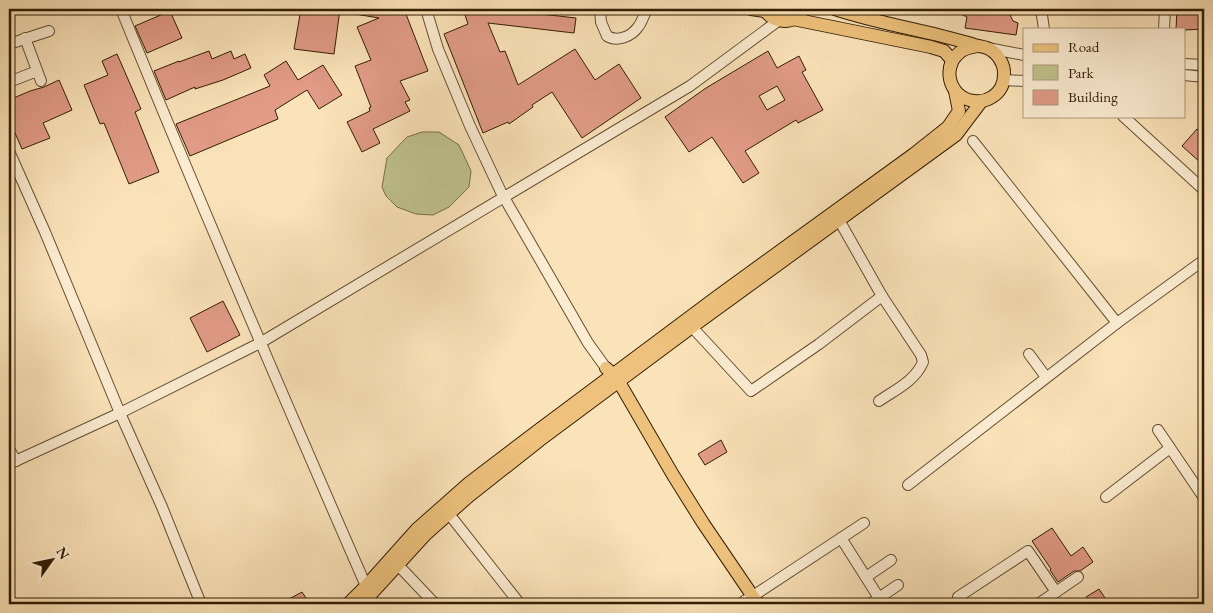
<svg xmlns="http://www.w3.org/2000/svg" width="1213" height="613" font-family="'EB Garamond',serif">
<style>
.green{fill:#c0c38e;stroke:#787048}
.building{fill:#e19b87;stroke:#311e03;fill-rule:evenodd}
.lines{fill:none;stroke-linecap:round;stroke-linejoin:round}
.minor-casing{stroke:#644f30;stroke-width:12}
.major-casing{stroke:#311e03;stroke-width:14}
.minor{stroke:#fcedd2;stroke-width:10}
.major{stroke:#eec27c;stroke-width:12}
</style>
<rect width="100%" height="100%" fill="#fbe3b9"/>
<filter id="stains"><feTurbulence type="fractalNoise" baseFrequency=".004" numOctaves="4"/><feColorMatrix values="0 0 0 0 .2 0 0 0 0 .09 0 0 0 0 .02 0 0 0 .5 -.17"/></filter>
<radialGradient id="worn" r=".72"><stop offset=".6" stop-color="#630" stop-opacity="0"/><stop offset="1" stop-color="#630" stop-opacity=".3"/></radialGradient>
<path class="green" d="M422 132H439L459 145 471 171 469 187 449 207 433 215 416 214 397 207 386 196 382 187 387 158 407 137Z"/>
<g class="building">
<path d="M301 9H340L334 54 294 49Z"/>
<path d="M349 9H404L428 71 400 81 410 100 405 102 410 111 373 129 380 143 362 152 347 122 370 111 369 108 371 107 355 66 371 60 357 27 379 18 349 13Z"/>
<path d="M463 9H497L576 18 574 33 488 23 500 52 505 51 518 85 575 49 595 80 619 64 641 98 582 138 552 92 532 105 533 107 509 124 508 122 483 133 444 34 468 24Z"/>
<path d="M951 9H1002L1009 13 1013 21 1018 23 1016 35 965 28 967 17Z"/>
<path d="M1177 9H1203L1204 29 1184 30V29H1176Z"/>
<path d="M170 11 182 38 147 53 135 26Z"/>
<path d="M209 51 212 59 231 51 234 59 245 54 251 68 223 80 195 89V87L166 100 154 71 179 61V62Z"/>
<path d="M768 51 777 68 799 56 806 70 802 72 823 110 798 123 796 120 745 151 759 173 743 183 712 137 689 152 665 117 706 88ZM777 86 785 100 767 110 759 96Z"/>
<path d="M117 54 141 109 135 112 159 172 129 184 104 123 100 124 84 85 108 75 102 61Z"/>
<path d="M286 61 298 80 323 65 342 95 319 109 307 90 275 110 278 119 190 156 176 124 270 86 264 75Z"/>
<path d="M59 80 72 110 43 123 50 138 22 149 9 119V100L30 91 44 87Z"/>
<path d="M1197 129 1204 135V152L1201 163 1182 146Z"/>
<path d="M223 301 240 335 207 352 190 318Z"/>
<path d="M721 440 727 452 705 465 698 454Z"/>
<path d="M1052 528 1071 556 1083 547 1093 562 1080 571H1074L1058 582 1050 570 1051 569 1032 541Z"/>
<path d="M1099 589 1109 604H1091L1086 597Z"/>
<path d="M302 592 310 604H280Z"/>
</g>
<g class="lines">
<g class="minor-casing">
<g id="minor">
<path d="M121 9C200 203 282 394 366 586"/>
<path d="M426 9 438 49 470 126 501 192 588 343 606 368"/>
<path d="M600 9 601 22 607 36C617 42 631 37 638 27 642 22 644 15 647 9"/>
<path d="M1041 9 1044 29"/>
<path d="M1164 29 1165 9"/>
<path d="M25 38 41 81"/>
<path d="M9 44 49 31"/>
<path d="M988 48 1024 55"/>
<path d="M1184 64 1204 65"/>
<path d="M1184 75 1204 77"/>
<path d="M1004 80 1024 81"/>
<path d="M9 82 37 71"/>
<path d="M1123 116 1204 190"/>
<path d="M973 141 1117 323"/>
<path d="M9 151 45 232 120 413 162 507 201 604"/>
<path d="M692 327 751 391 819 344 882 296 839 220"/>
<path d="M1029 354 1046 377"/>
<path d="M879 401C895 390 915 381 923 362L921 355 882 296"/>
<path d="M1158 430 1204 498"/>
<path d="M9 449 16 461"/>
<path d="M9 464 120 413 260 343 690 86 778 21"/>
<path d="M908 485 1117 323 1204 260"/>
<path d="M1106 497 1170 448"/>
<path d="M449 514 520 604"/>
<path d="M841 538 879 598"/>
<path d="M398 565 435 604"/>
<path d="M866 577 891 560"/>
<path d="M1056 592 1078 577"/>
<path d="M753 596 864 523"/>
<path d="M740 604 746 600"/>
<path d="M870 604 898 585"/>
<path d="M963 604 958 597 1028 551 1056 592 1038 604"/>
</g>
</g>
<g class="major-casing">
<g id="major">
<path d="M751 9 765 11"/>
<path d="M764 9C774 25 795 25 804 9"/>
<path d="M835 9C868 20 904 27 938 35 950 38 961 41 972 44 976 46 982 46 987 48 997 52 1005 64 1004 75 1004 84 1000 92 992 97 986 101 981 102 974 101 948 98 940 64 963 50 967 48 972 47 977 46"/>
<path d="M793 19 931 47 944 51 952 60 950 68"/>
<path d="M606 368 614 375 619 382 673 475 703 523 758 604"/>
<path d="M348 604 366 586 417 529 469 483 536 432 718 296 914 154 948 127 959 111 955 91"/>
<path d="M362 604 426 534 469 496 540 440 692 327 956 135 981 102"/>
</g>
</g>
<use href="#minor" class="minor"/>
<use href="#major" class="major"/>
</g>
<rect width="1213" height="613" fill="none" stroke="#fbe3b9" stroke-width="30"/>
<rect x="10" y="10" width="1193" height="593" fill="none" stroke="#311e03" stroke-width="2.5"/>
<rect x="15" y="15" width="1183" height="583" fill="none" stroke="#311e03"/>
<rect x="1023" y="28" width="162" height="90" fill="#fcedd2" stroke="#ab9a7f"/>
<rect x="1033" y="44" width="25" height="8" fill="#eec27c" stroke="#ab9a7f"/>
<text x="1068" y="52" font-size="15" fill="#311e03">Road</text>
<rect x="1033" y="65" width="25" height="15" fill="#c0c38e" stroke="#ab9a7f"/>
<text x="1068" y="78" font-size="15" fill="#311e03">Park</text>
<rect x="1033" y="90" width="25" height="15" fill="#e19b87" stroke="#ab9a7f"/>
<text x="1068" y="102" font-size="15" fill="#311e03">Building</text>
<g transform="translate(52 560) rotate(57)" stroke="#fcedd2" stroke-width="4" paint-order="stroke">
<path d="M0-4L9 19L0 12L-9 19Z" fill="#311e03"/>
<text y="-8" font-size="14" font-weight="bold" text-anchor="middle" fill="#311e03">N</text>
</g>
<rect width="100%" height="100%" filter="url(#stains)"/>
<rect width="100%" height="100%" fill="url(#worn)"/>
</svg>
